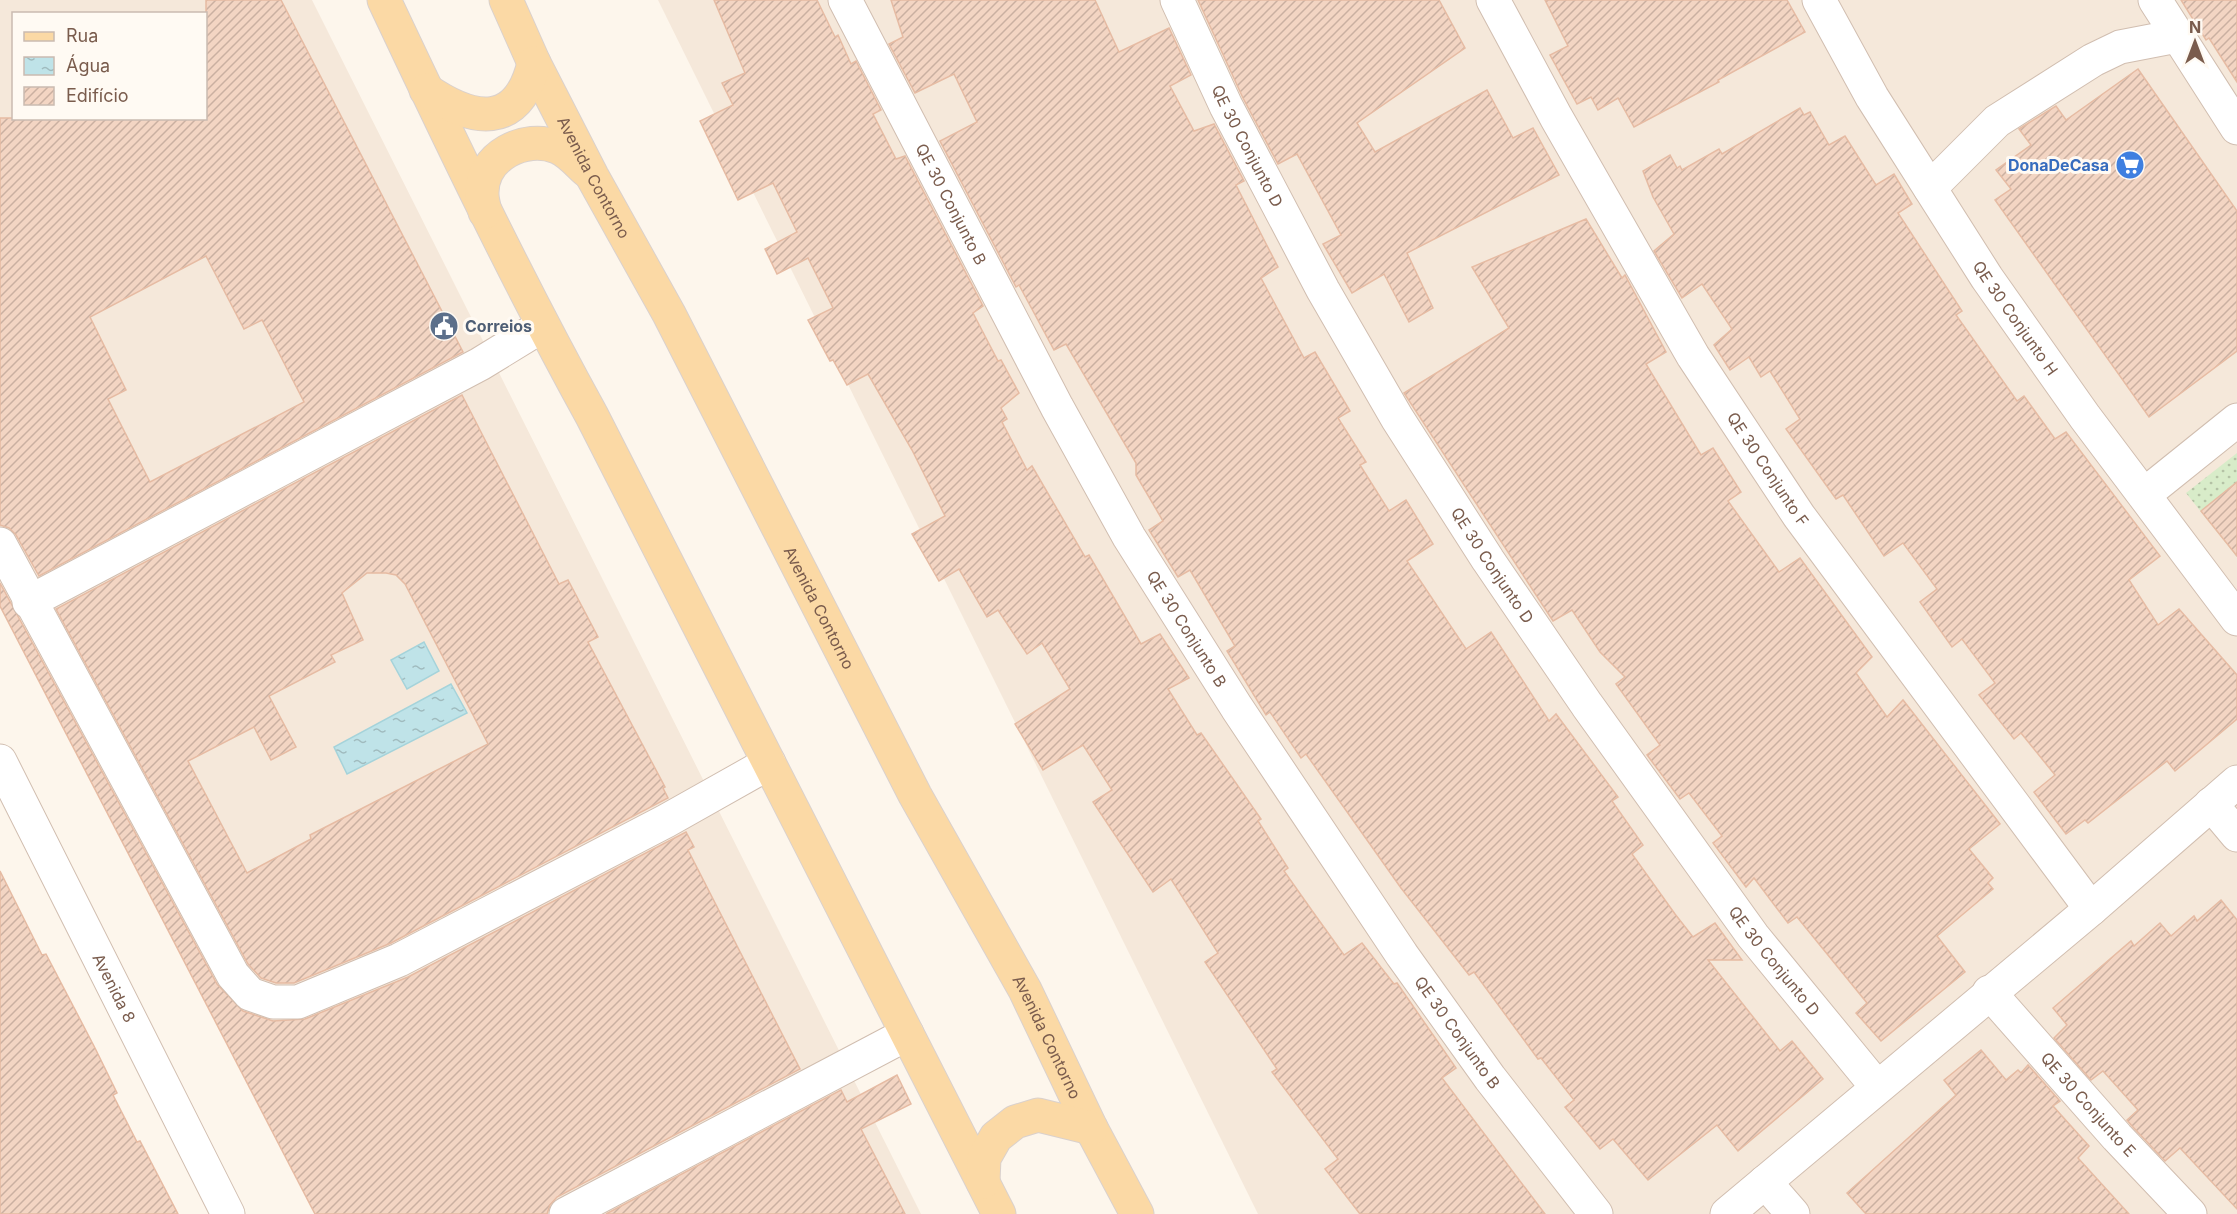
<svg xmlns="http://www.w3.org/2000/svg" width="2237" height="1214" font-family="Inter,sans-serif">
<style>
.residential{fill:#f5e8da;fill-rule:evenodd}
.park{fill:url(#park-dots)}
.water{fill:url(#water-ripples);stroke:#a5d3da;stroke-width:1.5}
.building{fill:url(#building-hatch);stroke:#e6bba3;stroke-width:1.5;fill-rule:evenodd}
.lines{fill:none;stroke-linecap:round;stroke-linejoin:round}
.minor-casing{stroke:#d1beb0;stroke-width:35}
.major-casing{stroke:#dad1cd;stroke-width:35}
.minor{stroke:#fff;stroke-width:33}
.major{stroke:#fbd9a5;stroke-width:33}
.labels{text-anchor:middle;stroke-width:6;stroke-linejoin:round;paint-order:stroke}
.street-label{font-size:16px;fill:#7a5c4d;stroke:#fffaf3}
.shop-label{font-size:16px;font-weight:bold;fill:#366cbe;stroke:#fffaf3;text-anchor:end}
.service-label{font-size:16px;font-weight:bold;fill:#4e5e75;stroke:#fffaf3;text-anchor:start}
</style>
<defs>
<pattern id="park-dots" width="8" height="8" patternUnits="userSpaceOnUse" patternTransform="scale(1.5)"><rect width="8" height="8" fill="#d8ecc9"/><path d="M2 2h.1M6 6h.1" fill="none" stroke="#b4c2a5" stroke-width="1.8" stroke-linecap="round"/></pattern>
<pattern id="water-ripples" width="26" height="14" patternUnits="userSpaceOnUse" patternTransform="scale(1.5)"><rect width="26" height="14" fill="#bfe3e8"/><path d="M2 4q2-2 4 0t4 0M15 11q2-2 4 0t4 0" fill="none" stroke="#a0bbbe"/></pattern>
<pattern id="building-hatch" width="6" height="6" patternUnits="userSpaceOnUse" patternTransform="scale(1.5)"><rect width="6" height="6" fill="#f3d5c3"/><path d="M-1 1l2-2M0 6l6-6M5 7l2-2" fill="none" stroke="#cab0a1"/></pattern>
</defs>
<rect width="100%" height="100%" fill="#fdf6ec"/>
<g class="residential">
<path d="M0 0H312L921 1214H320L0 588ZM14 14H206V118H14Z"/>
<path d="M658 0H2237V1214H1258Z"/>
</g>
<path class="park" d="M2237 453V557L2186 493Z"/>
<g class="water">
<path d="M424 642 439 671 407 689 391 660Z"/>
<path d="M451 684 467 713 347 774 334 747Z"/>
</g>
<g class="building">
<path d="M206 0H281L463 352 39 576 16 535 9 528 0 525V118H206ZM206 256 244 329 262 320 304 402 150 482 108 399 126 390 90 317Z"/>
<path d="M714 0H817L835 37 838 35 851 64 856 61 881 110 873 114 896 159 905 156 983 306 973 313 998 361 1001 360 1019 393 1001 408 1007 419 1002 422 1027 470 1032 466 1085 557 1089 555 1141 644 1160 634 1189 678 1168 689 1197 735 1201 733 1261 819 1258 821 1288 868 1284 871 1313 912 1344 955 1362 943 1394 984 1397 983 1456 1068 1442 1078 1545 1214H1360L1325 1169 1338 1159 1272 1072 1277 1069 1205 962 1218 953 1171 879 1153 892 1093 802 1112 790 1083 745 1043 770 1015 724 1070 689 1042 643 1027 654 998 610 987 617 959 569 939 581 912 534 945 516 912 450 868 374 847 385 833 360 830 361 808 320 833 308 808 258 777 274 765 249 797 232 773 183 738 200 700 121 733 105 722 83 745 73Z"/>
<path d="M891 0H1095L1119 52 1169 28 1191 75 1170 86 1194 131 1214 124 1244 181 1236 185 1278 267 1261 278 1304 358 1315 352 1350 411 1338 418 1366 462 1360 465 1389 511 1406 500 1433 544 1407 561 1466 649 1491 632 1549 721 1556 714 1618 797 1612 801 1643 845 1632 854 1675 914 1693 937 1715 923 1742 960H1708L1780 1051 1792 1041 1823 1079 1738 1151 1717 1125 1648 1180 1613 1139 1600 1149 1565 1107 1574 1100 1541 1058 1538 1059 1474 972 1469 975 1401 888 1306 754 1301 758 1270 712 1266 715 1227 651 1235 646 1190 570 1178 577 1149 530 1163 521 1136 475V463L1066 344 1054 350 1019 285 1016 287 940 141 977 122 954 74 915 93 889 44 903 37Z"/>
<path d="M1198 0H1439L1465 48 1357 123 1375 152 1487 90 1513 138 1533 128 1559 175 1407 253 1433 308 1409 322 1384 274 1352 293 1323 244 1341 235 1297 154 1278 164 1243 98Z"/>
<path d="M1545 0H1787L1805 32 1718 80 1719 82 1634 127 1618 98 1598 110 1591 97 1577 104 1550 55 1568 46Z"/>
<path d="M2181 0H2237V82L2209 38 2206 40Z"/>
<path d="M2138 69 2237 211V351L2149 417 1995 200 2011 189 1996 170 2031 145 2019 129 2056 106 2066 120Z"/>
<path d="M1800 108 1804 115 1810 112 1829 145 1845 136 1876 185 1894 174 1912 204 1898 213 1962 311 1956 315 2017 401 2024 396 2055 439 2066 432 2160 556 2129 580 2158 625 2179 609 2237 675V719L2175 771 2167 761 2088 823 2085 820 2066 834 2034 792 2055 775 2021 733 2014 739 1979 695 1995 683 1962 639 1952 647 1920 602 1937 589 1903 543 1884 556 1843 495 1836 499 1786 429 1800 419 1770 371 1761 377 1749 357 1730 370 1714 345 1732 329 1702 284 1682 298 1654 251 1674 234 1653 197 1643 171 1670 155 1677 168 1680 166 1682 170 1719 149 1722 154Z"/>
<path d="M1586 219 1622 278 1625 275 1666 352 1646 364 1701 455 1713 448 1741 492 1728 501 1779 572 1800 558 1872 657 1856 673 1887 717 1903 700 2000 824 1969 849 1993 878 1988 883 1993 889 1937 936 1965 972 1881 1041 1856 1013 1867 1003 1797 917 1788 923 1754 878 1746 887 1713 843 1722 836 1689 793 1680 799 1647 755 1660 745 1616 684 1625 677 1600 652 1572 610 1553 621 1404 393 1509 328 1472 267Z"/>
<path d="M462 395 559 584 568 580 598 637 588 642 665 787 663 788 668 798 391 943 294 983H276L261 978 248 964 56 609ZM367 573H386L396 575 405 584 488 744 310 835 311 839 247 873 188 761 254 727 271 760 296 747 269 696 335 662 331 655 363 640 342 593Z"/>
<path d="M2237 482V556L2201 511Z"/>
<path d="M0 583 217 984 243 1011 273 1021 305 1019 408 977 686 832 694 847 688 850 800 1069 557 1197 550 1205 547 1214H315L0 606Z"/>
<path d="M0 871 42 955 46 954 95 1048 117 1093 113 1095 137 1142 140 1141 178 1214H0Z"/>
<path d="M2221 900 2237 920V1209L2180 1148 2165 1161 2132 1126 2127 1120 2138 1110 2103 1071 2091 1080 2054 1038 2067 1025 2053 1008 2131 941 2134 946 2160 923 2171 936 2194 916 2197 921Z"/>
<path d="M1981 1050 2006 1080 2018 1070 2021 1073 2028 1065 2060 1101 2053 1106 2089 1146 2078 1158 2129 1214H1866L1847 1193 1956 1095 1944 1080Z"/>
<path d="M897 1075 911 1104 861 1129 905 1214H606L841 1090 847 1102Z"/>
</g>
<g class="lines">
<g class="minor-casing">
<g id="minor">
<path id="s1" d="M845 0 1057 407 1129 537 1237 708 1402 955 1490 1078 1596 1214"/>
<path id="s2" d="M1177 0 1226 106 1323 290 1397 418 1488 560 1587 705 1753 936 1877 1087"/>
<path id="s3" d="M1493 0 1556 117 1693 356 1799 516 2091 909"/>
<path id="s4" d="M1819 0 1872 97 1987 278 2085 417 2237 619"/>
<path d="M2155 0 2237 128"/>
<path d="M1930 188 1997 121 2093 60 2120 47 2177 36"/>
<path d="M2145 494 2237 420"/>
<path d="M0 544 233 975 250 994 273 1002H298L399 960 666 821 769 763"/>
<path d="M29 602 480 364 542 326"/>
<path id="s5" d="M0 761 228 1214"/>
<path d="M2211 804 2237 835"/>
<path id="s6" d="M1989 992 2117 1137 2190 1214"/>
<path d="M1765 1182 1793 1214"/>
<path d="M566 1214 907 1034"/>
<path d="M1727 1214 2091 909 2237 782"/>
</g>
</g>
<g class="major-casing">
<g id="major">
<path d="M384 0C450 140 517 280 592 416L999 1214"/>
<path id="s7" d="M506 0 534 63 592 176 669 314 915 795 1025 990 1091 1128 1137 1214"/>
<path d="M426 90C473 122 518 130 534 63"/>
<path d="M485 212C484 206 482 200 482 194 481 156 525 134 557 147 568 151 578 163 587 171"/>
<path d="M983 1182 984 1158 996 1137 1015 1122 1038 1115 1091 1128"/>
</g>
</g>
<use href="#minor" class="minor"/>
<use href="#major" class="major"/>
</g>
<defs>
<g id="supermarket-disc" transform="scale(1.5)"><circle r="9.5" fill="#3f7fe0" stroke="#fffaf3"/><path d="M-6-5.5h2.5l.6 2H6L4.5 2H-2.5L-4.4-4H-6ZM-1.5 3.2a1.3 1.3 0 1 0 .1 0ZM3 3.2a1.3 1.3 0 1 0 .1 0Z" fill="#fff"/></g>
<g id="civic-disc" transform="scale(1.5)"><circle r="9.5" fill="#5c6f8a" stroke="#fffaf3"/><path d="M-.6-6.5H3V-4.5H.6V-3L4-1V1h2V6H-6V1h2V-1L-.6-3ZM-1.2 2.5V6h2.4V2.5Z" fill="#fff"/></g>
</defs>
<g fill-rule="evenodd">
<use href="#supermarket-disc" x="2130" y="165"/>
<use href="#civic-disc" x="444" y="326"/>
</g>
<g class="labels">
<g class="street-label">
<text dy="6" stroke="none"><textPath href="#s2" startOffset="162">QE 30 Conjunto D</textPath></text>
<text dy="6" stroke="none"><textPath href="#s7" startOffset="198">Avenida Contorno</textPath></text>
<text dy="6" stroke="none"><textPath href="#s1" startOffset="230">QE 30 Conjunto B</textPath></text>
<text dy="6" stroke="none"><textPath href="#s4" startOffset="374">QE 30 Conjunto H</textPath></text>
<text dy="6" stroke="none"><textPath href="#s3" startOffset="544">QE 30 Conjunto F</textPath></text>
<text dy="6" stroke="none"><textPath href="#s2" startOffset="648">QE 30 Conjunto D</textPath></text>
<text dy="6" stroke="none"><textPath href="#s7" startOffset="684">Avenida Contorno</textPath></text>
<text dy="6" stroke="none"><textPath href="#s1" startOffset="716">QE 30 Conjunto B</textPath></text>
<text dy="6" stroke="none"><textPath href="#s2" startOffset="1134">QE 30 Conjunto D</textPath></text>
<text dy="6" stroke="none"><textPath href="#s5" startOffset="254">Avenida 8</textPath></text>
<text dy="6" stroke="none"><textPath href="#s1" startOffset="1202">QE 30 Conjunto B</textPath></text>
<text dy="6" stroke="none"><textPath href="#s7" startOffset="1170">Avenida Contorno</textPath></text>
<text dy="6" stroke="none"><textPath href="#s6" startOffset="150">QE 30 Conjunto E</textPath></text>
</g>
<g class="shop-label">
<text x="2109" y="171">DonaDeCasa</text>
</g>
<g class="service-label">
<text x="465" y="332">Correios</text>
</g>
</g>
<rect x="12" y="12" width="195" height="108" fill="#fffaf3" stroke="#cabbb1" stroke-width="1.5"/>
<rect x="24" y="32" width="30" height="9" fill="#fbd9a5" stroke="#cabbb1" stroke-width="1.5"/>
<text x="66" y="42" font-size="18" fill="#7a5c4d">Rua</text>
<rect x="24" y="57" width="30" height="18" fill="url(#water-ripples)" stroke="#cabbb1" stroke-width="1.5"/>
<text x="66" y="72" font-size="18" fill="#7a5c4d">Água</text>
<rect x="24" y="87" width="30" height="18" fill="url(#building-hatch)" stroke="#cabbb1" stroke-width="1.5"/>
<text x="66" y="102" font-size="18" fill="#7a5c4d">Edifício</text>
<g transform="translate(2195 42)" stroke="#fffaf3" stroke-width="4.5" paint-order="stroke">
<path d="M0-4.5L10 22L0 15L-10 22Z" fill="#7a5c4d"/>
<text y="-9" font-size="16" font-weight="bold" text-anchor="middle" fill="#7a5c4d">N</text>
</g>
</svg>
